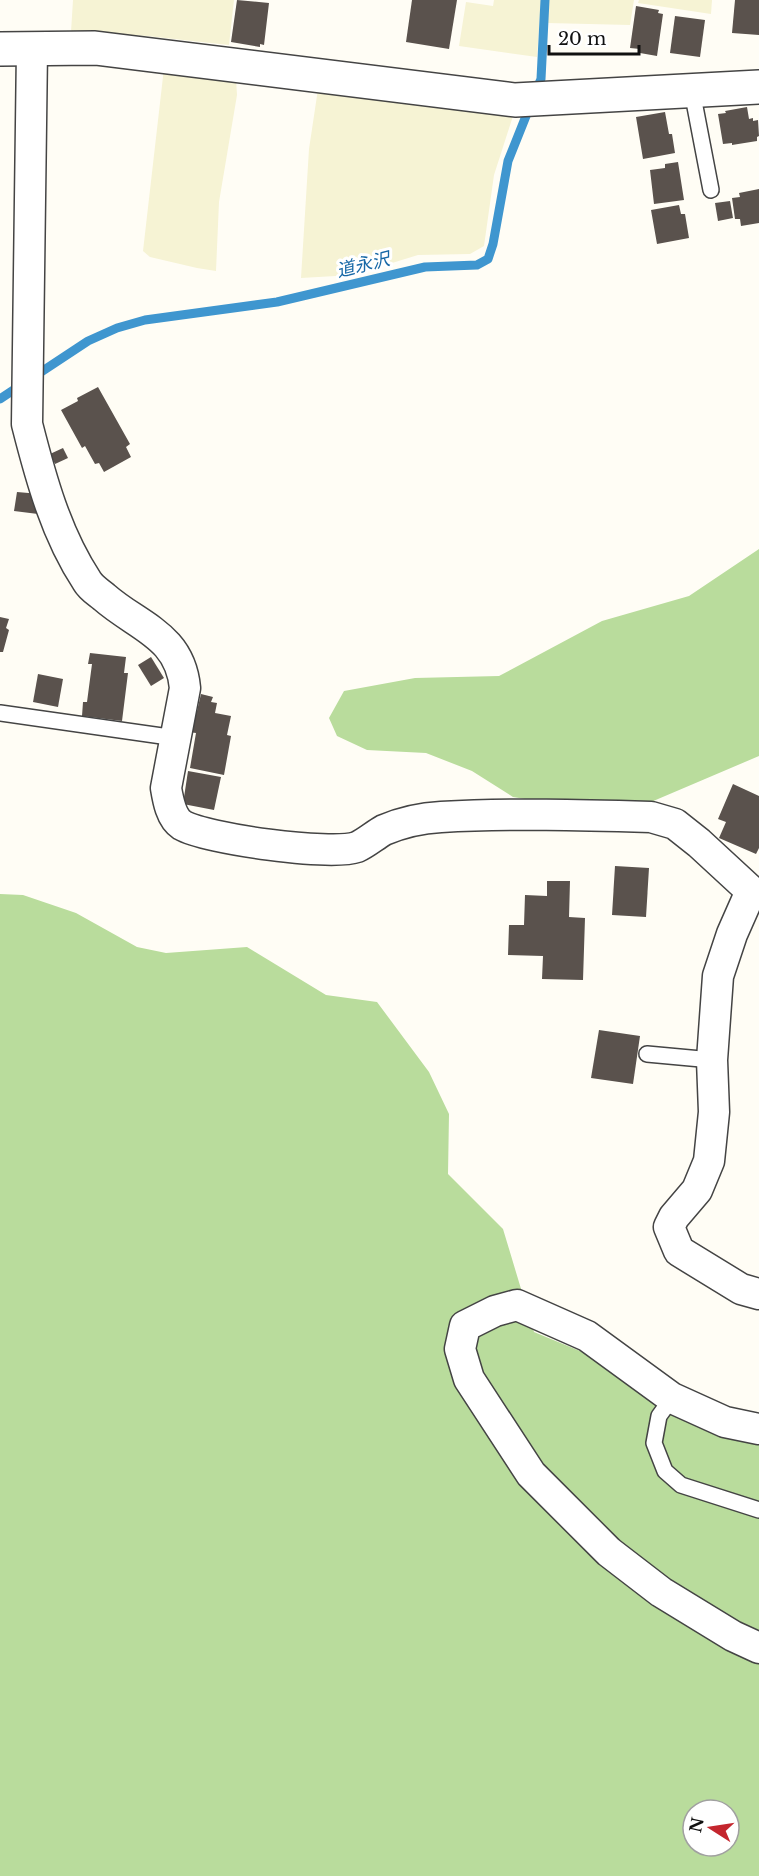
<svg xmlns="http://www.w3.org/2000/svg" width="759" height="1876" font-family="'Libre Baskerville','Noto Sans JP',serif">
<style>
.farmland{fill:#f6f3d4}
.forest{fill:#b9dc9c;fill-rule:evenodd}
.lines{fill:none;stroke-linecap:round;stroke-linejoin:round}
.stream{stroke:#3f96cf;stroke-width:9}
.building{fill:#5a524d}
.service-casing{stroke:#444;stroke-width:18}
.minor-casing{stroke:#444;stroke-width:33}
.tertiary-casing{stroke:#444;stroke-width:36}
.service{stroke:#fff;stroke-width:15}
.minor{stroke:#fff;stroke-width:30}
.tertiary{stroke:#fff;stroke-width:33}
.labels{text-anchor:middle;stroke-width:6;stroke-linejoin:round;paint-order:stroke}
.water-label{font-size:18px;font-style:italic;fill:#1768a6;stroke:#fff}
</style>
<rect width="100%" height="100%" fill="#fffdf5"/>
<g class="farmland">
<path d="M73 0H234L229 45 147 36 71 32Z"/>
<path d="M494 0H541L537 57 459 46 466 2 493 6Z"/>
<path d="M549 0H634L630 25 547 23Z"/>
<path d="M639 0H712L711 14 638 3Z"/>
<path d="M164 68 236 79 237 95 219 202 216 271 197 268 150 257 143 251Z"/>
<path d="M318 89 513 116 494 175 484 246 470 254 418 255 353 275 301 278 309 149Z"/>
</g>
<g class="forest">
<path d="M759 549V756L651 802 573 807 513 797 472 771 426 753 367 750 337 736 329 718 344 691 415 678 499 676 602 621 689 596Z"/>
<path d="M0 894 23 895 76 913 137 947 166 953 247 947 326 995 377 1002 429 1072 449 1114 448 1174 503 1229 534 1332 759 1425V1876H0ZM693 1810H729V1846H693Z"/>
</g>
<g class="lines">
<g class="stream">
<path d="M535 93 541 79 545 0"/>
<path d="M35 376 88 341 117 328 145 320 277 302 425 267 477 265 488 259 493 244 508 161 530 106"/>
<path d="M0 399 21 385"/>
</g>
</g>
<g class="building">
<path d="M237 0 269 3 264 45 260 44V47L231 42Z"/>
<path d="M412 0H457L449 49 406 42Z"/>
<path d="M735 0H759V35L732 33Z"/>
<path d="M636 6 659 10 658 13 663 14 657 56 640 53V49L630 48Z"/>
<path d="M675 16 705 20 700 57 670 53Z"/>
<path d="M747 107 749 119 753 118V121L758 120 759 136 757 137V141L732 145V143L723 144 718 114 726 113 725 111Z"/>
<path d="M665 112 669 134H672L675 153 643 159 636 117Z"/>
<path d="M678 162 684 200 654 204 650 170 665 168V164Z"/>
<path d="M759 189V223L741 226 740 219H735L732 198 740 197 739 193Z"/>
<path d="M730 201 733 218 718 221 715 203Z"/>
<path d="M679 205 681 214H685L689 238 657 244 651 210Z"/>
<path d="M98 387 130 444 126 447 131 457 104 472 99 463 95 464 85 446 82 448 61 410 78 401 77 398Z"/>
<path d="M63 448 68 458 55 464 50 454Z"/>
<path d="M17 492 40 494 38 514 14 511Z"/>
<path d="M0 617 9 619 6 628 9 630 3 652H0Z"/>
<path d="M90 653 126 657 124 673H128L122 721 82 716 83 702H87L92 664H88Z"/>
<path d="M151 657 164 678 151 686 138 665Z"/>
<path d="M38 674 63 679 58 707 33 702Z"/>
<path d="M201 694 213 697 211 702 217 703 215 713 231 716 227 735 231 736 224 775 190 768 196 733 189 732 193 710 197 711Z"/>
<path d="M188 771 221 777 214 810 183 804Z"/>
<path d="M733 784 759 796V848L756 854 719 838 726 822 718 819Z"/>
<path d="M615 866 649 868 646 917 612 915Z"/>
<path d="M547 881H570L569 917 585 918 583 980 542 979 543 956 508 955 509 925H524L525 895 547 896Z"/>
<path d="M599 1030 640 1036 633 1084 591 1078Z"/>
</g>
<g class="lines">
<g class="service-casing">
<g id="service">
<path d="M692 91 711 190"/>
<path d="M0 713 176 738"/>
<path d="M647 1054 712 1060"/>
<path d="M672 1398 659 1416 654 1443 665 1471 681 1485 759 1510"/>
</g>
</g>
<g class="minor-casing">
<g id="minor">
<path d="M32 49 27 424C41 479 56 534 87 581 91 588 98 592 104 597 138 627 180 635 185 688L166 788C168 800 171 818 182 825 206 839 331 856 357 847 366 843 375 835 384 830 403 822 421 818 441 817 511 813 582 815 651 817L675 824 699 843 751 891 759 894"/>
<path d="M751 891 732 934 718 976 712 1060 714 1112 709 1161 697 1190 674 1217 669 1227 679 1251 741 1289 759 1294"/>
<path d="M759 1429 725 1422 672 1398 587 1336 517 1305 495 1311 465 1326 460 1349 469 1379 531 1474 609 1552 661 1592 733 1636 759 1648"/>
</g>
</g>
<g class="tertiary-casing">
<path id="tertiary" d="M0 49 95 48 515 100 759 87"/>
</g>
<use href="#service" class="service"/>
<use href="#minor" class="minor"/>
<use href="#tertiary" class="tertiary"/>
</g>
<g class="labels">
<g class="water-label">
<text transform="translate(363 265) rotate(-14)" y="6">道永沢</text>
</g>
</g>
<g transform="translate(711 1828) rotate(282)"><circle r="28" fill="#ffffff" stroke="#a0a0a0" stroke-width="1.5"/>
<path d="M0-4.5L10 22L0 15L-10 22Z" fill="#c4262e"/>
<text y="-9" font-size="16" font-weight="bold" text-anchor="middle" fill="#111111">N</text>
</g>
<path d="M549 45v9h90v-9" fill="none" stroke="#111111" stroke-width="3"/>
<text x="558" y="45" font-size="18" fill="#111111" stroke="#ffffff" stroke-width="4.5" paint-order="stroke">20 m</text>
</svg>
